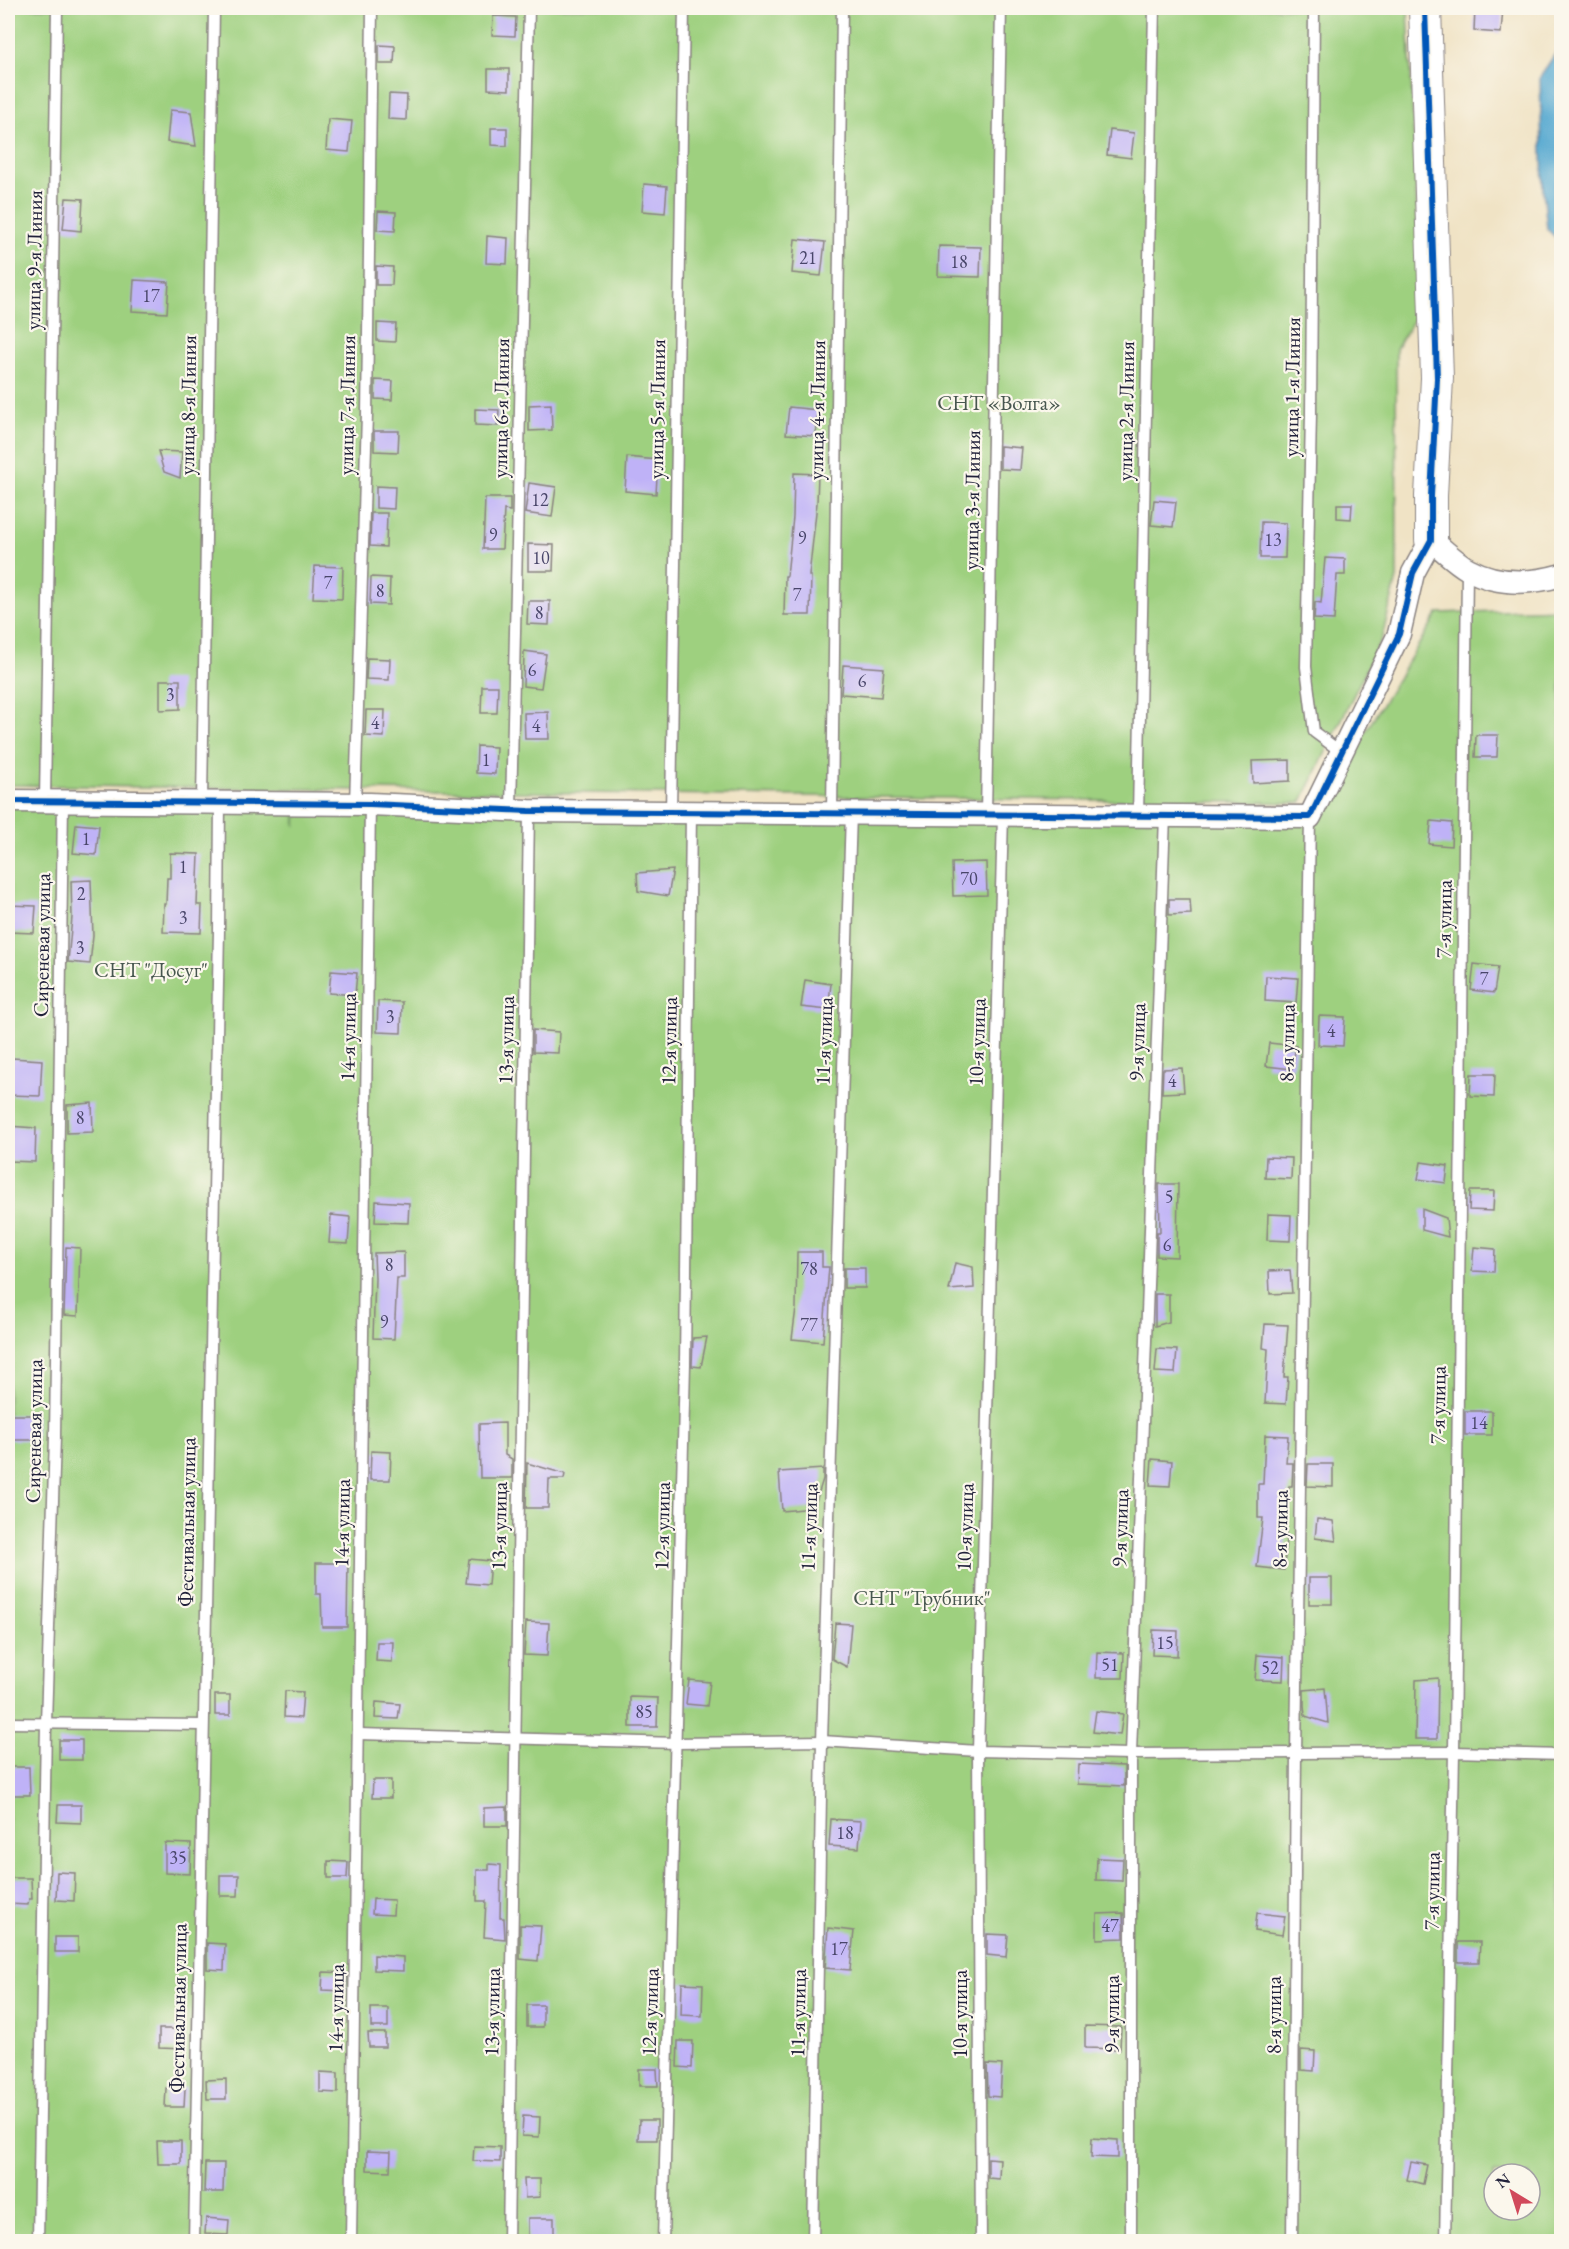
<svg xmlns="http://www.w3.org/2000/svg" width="1569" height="2249" font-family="'EB Garamond',serif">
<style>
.green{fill:#9ed07f;stroke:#60795d;stroke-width:1.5;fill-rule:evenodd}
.water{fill:#55a8d0;stroke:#3c6586;stroke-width:1.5}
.building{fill:#bfb2f7}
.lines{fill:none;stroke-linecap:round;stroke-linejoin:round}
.lane-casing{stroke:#898280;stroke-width:13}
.street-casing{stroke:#898280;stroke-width:25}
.secondary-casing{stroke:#898280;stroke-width:34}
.lane{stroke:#fff;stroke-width:10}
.street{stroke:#fff;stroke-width:22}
.secondary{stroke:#fff;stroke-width:32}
.cycleway-casing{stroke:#fbf7ec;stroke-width:10}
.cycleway{stroke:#0057b8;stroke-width:6}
.labels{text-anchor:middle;stroke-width:4.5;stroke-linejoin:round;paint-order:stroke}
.number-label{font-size:18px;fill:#49466a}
.street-label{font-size:21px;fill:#22223b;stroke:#fbf7ec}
.park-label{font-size:21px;fill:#47564f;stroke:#fbf7ec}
</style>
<rect width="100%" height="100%" fill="#fbf7ec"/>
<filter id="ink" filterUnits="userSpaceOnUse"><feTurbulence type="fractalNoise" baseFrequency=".0167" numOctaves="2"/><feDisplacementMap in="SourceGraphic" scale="12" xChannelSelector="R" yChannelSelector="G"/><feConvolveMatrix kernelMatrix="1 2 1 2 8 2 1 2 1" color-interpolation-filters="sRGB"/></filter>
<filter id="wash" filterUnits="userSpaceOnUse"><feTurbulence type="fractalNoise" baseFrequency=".008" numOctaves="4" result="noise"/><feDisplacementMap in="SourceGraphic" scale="24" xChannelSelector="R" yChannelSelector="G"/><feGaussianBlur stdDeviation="1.35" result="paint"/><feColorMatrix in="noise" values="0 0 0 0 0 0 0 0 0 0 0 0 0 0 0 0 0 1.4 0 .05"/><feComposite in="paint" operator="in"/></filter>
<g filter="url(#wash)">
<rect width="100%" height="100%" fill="#f0e3c5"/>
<g class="green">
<path d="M8 8H1408L1421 307 1396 349 1397 578 1382 637 1301 803 8 785Z"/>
<path d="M1561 609V2241L8 2242V804L296 806V826L297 807 1311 821 1438 613ZM1494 2174H1530V2210H1494Z"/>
</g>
<path class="water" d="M1561 45V243L1547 229 1543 189 1540 77Z"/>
<g id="blocks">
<g class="building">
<path d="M1475 8H1503L1501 33 1474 31Z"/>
<path d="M493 16 516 17 515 36 492 35Z"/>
<path d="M379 45 395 46 394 64H379Z"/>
<path d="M488 69H509V90L488 89Z"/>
<path d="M389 94 407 95 406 120 388 119Z"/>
<path d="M170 110 191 112 196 146 167 142Z"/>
<path d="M328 119 352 121 349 152 326 150Z"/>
<path d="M491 128H507V146L491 145Z"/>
<path d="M1110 130 1134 133 1131 158 1107 155Z"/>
<path d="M644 184 667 186 665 213 642 211Z"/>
<path d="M66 198 83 199 81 231 63 229Z"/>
<path d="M378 211 396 212 395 231 377 230Z"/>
<path d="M487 236 508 238 507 264 486 263Z"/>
<path d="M795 239 825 242 821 276 792 273Z"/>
<path d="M939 246 981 247 980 277 938 276Z"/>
<path d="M376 266 393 267 392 285H376Z"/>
<path d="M134 280 169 282 167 313 132 311Z"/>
<path d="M377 323 396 324 395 342 377 341Z"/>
<path d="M375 380 393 381 392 400 375 399Z"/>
<path d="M551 404 552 430 529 431V405Z"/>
<path d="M789 407 818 410 816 436 786 434Z"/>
<path d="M475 409 499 410 498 426 475 425Z"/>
<path d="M374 431H399L398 452 374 451Z"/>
<path d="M1000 446 1022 448 1020 470 1000 469Z"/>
<path d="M158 451 182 452 180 478 164 472Z"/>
<path d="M627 457 658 460 656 494 625 491Z"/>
<path d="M794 473 818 474 817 503 809 576H811L810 615H784L785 576H787L793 517Z"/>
<path d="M529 483 556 487 552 517 525 513Z"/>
<path d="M376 486 395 487 394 509 376 508Z"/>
<path d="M485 498H510V511L504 510 502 549H483Z"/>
<path d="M1154 500 1176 502 1173 527 1151 525Z"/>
<path d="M1337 504H1352L1351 519 1337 518Z"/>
<path d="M371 513H387L386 547 370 546Z"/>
<path d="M1261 522 1286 523 1285 558H1260Z"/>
<path d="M528 544 554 545 553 571H528Z"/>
<path d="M1325 558 1345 559V575H1337L1334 620 1314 619 1315 602 1321 603Z"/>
<path d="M315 566 343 567 342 599 313 598Z"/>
<path d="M371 577 390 578 389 605 370 604Z"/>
<path d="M528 601H550L549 625 527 624Z"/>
<path d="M524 651 546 654 541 688 523 686Z"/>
<path d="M367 658 390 659 389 680 366 679Z"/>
<path d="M843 665 884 668 881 697 841 694Z"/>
<path d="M160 680H180V709L160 710Z"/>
<path d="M482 686H498L497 713H481Z"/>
<path d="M366 710H385L384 737 365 736Z"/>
<path d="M548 712 549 739H525L524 713Z"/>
<path d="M1476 735H1498L1497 757H1475Z"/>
<path d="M477 746 496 747 495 774 476 773Z"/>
<path d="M1290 760V781L1253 783 1252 761Z"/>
<path d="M1431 821 1452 823 1451 846 1429 844Z"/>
<path d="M76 824 99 826 96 855 73 853Z"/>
<path d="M170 853 199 854 197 905H202L201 933 163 932 164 904H166L167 878H170Z"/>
<path d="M986 862 987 895 953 896 952 863Z"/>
<path d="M673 870 668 896 638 891 637 873Z"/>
<path d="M91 880 93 936 90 964 68 962 72 917 71 881Z"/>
<path d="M1169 899H1190L1191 914 1169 915Z"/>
<path d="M8 905 36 906 34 933 8 932Z"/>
<path d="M1474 964 1498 967 1494 993 1471 990Z"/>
<path d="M331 971 357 973 355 995 329 993Z"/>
<path d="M1266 976 1298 978 1296 1003 1265 1001Z"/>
<path d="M805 980 831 984 828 1010 801 1007Z"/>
<path d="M378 1001 402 1002 401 1033 377 1032Z"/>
<path d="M1319 1016 1345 1017 1343 1046 1318 1045Z"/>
<path d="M533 1030 559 1032 558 1053 533 1052Z"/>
<path d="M1269 1043 1296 1046 1292 1069 1266 1066Z"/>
<path d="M12 1058 42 1060 40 1096 10 1095Z"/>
<path d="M1182 1068 1184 1092 1162 1093 1163 1069Z"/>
<path d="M1471 1074H1495L1494 1097 1470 1096Z"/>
<path d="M92 1103 93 1132 67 1133V1105Z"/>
<path d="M8 1126 36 1128 35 1162 8 1161Z"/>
<path d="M1266 1157 1292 1158 1291 1179 1265 1178Z"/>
<path d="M1421 1162 1448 1166 1446 1183 1418 1179Z"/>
<path d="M1159 1184H1178L1177 1257 1157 1256V1232H1160Z"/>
<path d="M1470 1191H1494L1493 1211 1469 1210Z"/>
<path d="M376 1201 409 1203 408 1223 375 1222Z"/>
<path d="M1422 1209 1446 1218 1448 1237 1422 1230Z"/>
<path d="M1268 1214 1291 1215 1290 1241 1267 1240Z"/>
<path d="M331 1215 350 1217 348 1244 329 1243Z"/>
<path d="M66 1247 80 1248 78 1316 64 1315Z"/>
<path d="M1474 1247 1495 1249 1494 1272 1472 1271Z"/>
<path d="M404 1252V1278H397L394 1339 373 1338 375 1278 374 1253Z"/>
<path d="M797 1252H822V1267H829L823 1342 792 1339 796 1308Z"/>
<path d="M955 1263 973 1267 974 1288 949 1290Z"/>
<rect x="844" y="1268" width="21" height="20"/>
<path d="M1290 1270 1292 1293 1270 1294 1269 1271Z"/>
<path d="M1155 1294H1169V1322L1155 1326Z"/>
<path d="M1265 1324 1288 1325 1284 1377H1288L1286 1404 1265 1403 1268 1349 1263 1348Z"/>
<path d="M707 1337 701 1367 692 1366 693 1338Z"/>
<path d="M1157 1349 1177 1350 1175 1373 1155 1372Z"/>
<rect x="1465" y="1411" width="27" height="24"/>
<rect x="8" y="1415" width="28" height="25"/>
<path d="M505 1423V1455L512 1459V1478H480L479 1424Z"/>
<path d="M1265 1435 1288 1436 1286 1463H1293L1292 1486H1289L1284 1570 1257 1567 1263 1518H1258V1484H1263Z"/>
<path d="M371 1451 391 1452 390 1480H370Z"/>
<path d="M1152 1459 1172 1461 1170 1486 1150 1485Z"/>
<path d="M527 1463 565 1474 564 1479H549L548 1508H526Z"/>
<path d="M1308 1464H1333V1487L1307 1486Z"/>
<path d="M823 1469V1479L814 1508 782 1511 779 1472Z"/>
<path d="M1317 1519 1333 1521 1336 1541 1315 1538Z"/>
<path d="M469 1559 490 1561 488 1585 466 1583Z"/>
<path d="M316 1563H348L347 1627H322L321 1594H316Z"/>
<rect x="1309" y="1578" width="23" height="26"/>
<path d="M526 1622 549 1623 547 1656 524 1655Z"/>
<path d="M835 1623 851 1624 847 1667 832 1659Z"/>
<path d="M1153 1630 1178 1631 1177 1656 1152 1655Z"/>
<path d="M377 1642H393L392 1662 376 1661Z"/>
<path d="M1097 1652 1124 1653 1123 1678H1096Z"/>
<path d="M1257 1655 1284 1657 1283 1681 1255 1680Z"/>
<path d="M1438 1678 1437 1739H1415L1416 1680Z"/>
<path d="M689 1680 710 1682 707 1706 686 1704Z"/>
<path d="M1325 1688 1328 1723 1305 1716 1304 1705V1690Z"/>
<path d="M285 1691 303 1692 301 1718 284 1717Z"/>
<rect x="215" y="1695" width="15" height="20"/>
<path d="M630 1697 658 1698 657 1727H630Z"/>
<path d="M376 1702 400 1704 398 1719 375 1718Z"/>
<path d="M1096 1711 1123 1714 1120 1735 1093 1732Z"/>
<rect x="59" y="1740" width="23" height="20"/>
<path d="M1078 1764 1124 1766V1786L1077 1784Z"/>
<path d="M8 1767H29L30 1795H8Z"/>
<path d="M373 1780H391V1798H372Z"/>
<path d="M58 1805H81V1823L57 1822Z"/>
<path d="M507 1807V1826H484V1808Z"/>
<path d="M831 1819 861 1821 859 1848 829 1846Z"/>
<path d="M165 1843 191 1844 190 1874 165 1873Z"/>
<path d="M1097 1858 1123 1859 1122 1881 1096 1880Z"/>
<path d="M328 1861 348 1862 347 1878H328Z"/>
<path d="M489 1864 501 1865 500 1918H504L505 1939 484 1937 486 1901H477V1870H489Z"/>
<path d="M57 1872 75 1873 74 1901 56 1900Z"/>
<path d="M220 1875H239L238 1896H220Z"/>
<path d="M8 1878H31L32 1899H29L28 1905 8 1904Z"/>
<path d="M373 1899 394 1900 393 1915 372 1914Z"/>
<path d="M1123 1913 1124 1938 1097 1939V1914Z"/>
<path d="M1257 1913 1285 1916 1282 1935 1255 1931Z"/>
<path d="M520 1925 541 1926 538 1961 520 1959Z"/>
<path d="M828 1928 854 1931 850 1970 825 1968Z"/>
<path d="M987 1934 1008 1935 1006 1957 987 1955Z"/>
<rect x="55" y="1937" width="23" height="15"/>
<path d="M1458 1942H1480L1479 1962H1458Z"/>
<path d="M207 1943 225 1944 224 1970 207 1969Z"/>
<path d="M374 1955 403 1957V1971L374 1970Z"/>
<path d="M323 1972 347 1973 346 1991 322 1990Z"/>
<path d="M682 1983 703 1984 702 2016 681 2015Z"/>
<rect x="527" y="2005" width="16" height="22"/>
<rect x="371" y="2008" width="17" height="19"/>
<path d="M1085 2026 1121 2027 1120 2049 1085 2048Z"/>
<path d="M159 2029H185V2049L159 2048Z"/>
<path d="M368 2033H385V2047H369Z"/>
<path d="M678 2041H693L692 2068 677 2067Z"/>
<path d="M1301 2050 1315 2051 1314 2071 1301 2070Z"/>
<path d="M987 2064 1002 2065 1000 2097 988 2096Z"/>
<path d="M639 2069H657L658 2086H639Z"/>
<path d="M320 2072 338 2073V2093L320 2092Z"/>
<path d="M226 2079V2099H207L206 2080Z"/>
<path d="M166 2088H185L184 2107H165Z"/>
<path d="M523 2116 540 2117 539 2137 522 2136Z"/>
<path d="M639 2120H657V2140H638Z"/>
<path d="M1092 2138 1118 2140V2158L1091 2157Z"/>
<path d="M157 2141H181V2164H158Z"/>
<path d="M474 2146 500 2147V2162L473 2161Z"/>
<path d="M367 2151 391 2152 390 2171 367 2170Z"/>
<path d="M988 2158 1000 2159 999 2179 988 2178Z"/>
<path d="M1411 2162 1427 2165 1423 2184 1407 2180Z"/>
<path d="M205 2163H224L223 2192H204Z"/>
<path d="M524 2179H540V2197L525 2198Z"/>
<path d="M206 2218 229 2220 228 2235 205 2234Z"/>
<rect x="528" y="2218" width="26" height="23"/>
</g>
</g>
</g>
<g filter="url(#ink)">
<use href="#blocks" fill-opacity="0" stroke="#898280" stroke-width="1.5"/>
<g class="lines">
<g class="lane-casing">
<g id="lane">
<path d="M1314 8 1311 413 1306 667 1314 732 1341 752"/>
<path d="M45 801 57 8"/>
<path d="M202 802 214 8"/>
<path d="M355 804 367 414 372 8"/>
<path d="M511 810 529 8"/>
<path d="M671 812 684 8"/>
<path d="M832 813 842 8"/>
<path d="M986 814 1001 8"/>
<path d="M1138 816 1154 8"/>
<path d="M8 1723 203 1725"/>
<path d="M359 1734 677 1743 822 1741 978 1751 1131 1754 1454 1752 1562 1755"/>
<path d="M38 2242 46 1723 55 1437 63 801"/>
<path d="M194 2242 219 930 220 802"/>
<path d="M351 2242 370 804"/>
<path d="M508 2242 529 811"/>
<path d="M663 2242 685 1364 691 812"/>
<path d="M813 2242 822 1741 851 813"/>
<path d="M981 2242 978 1751 1003 815"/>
<path d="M1131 2242V1754L1165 816"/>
<path d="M1292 2242 1296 1753 1310 817"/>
<path d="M1445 2242 1454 1752 1467 569"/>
</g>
</g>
<g class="street-casing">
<path id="street" d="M8 801 370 804 529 811 1310 817 1399 634 1413 573 1431 540C1443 549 1455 562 1468 569 1497 585 1531 584 1562 575"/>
</g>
<g class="secondary-casing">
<path id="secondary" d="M1425 8 1437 378 1431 496V540"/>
</g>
<use href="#lane" class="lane"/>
<use href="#street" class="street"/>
<use href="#secondary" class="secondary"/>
<g class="cycleway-casing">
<path id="cycleway" d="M8 801 370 804 529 811 1310 817 1399 634 1413 573 1431 540V496L1437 378 1425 8"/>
</g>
<use href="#cycleway" class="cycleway"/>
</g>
</g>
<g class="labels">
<g class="number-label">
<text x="808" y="264">21</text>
<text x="959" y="268">18</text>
<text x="151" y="302">17</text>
<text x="540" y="506">12</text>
<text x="493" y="541">9</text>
<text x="802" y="544">9</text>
<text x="1273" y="546">13</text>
<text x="541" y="564">10</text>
<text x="328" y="589">7</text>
<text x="380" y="597">8</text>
<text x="797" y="601">7</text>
<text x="539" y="619">8</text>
<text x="532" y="676">6</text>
<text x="862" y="687">6</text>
<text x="170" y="701">3</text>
<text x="375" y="729">4</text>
<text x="536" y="732">4</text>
<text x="486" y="766">1</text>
<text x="86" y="845">1</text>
<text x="183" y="873">1</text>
<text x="969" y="885">70</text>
<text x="81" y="900">2</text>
<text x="183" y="924">3</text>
<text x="80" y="954">3</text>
<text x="1484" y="985">7</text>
<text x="390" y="1023">3</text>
<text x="1331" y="1037">4</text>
<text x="1172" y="1087">4</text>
<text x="80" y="1124">8</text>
<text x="1169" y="1203">5</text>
<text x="1167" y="1251">6</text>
<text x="389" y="1271">8</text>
<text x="809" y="1275">78</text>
<text x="384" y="1328">9</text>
<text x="809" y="1331">77</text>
<text x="1479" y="1429">14</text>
<text x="1165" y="1649">15</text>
<text x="1110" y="1671">51</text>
<text x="1270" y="1674">52</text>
<text x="644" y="1718">85</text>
<text x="845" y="1839">18</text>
<text x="178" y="1864">35</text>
<text x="1110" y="1932">47</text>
<text x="839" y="1955">17</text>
</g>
<g class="street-label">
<text transform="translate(34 260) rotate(-89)" y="7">улица 9-я Линия</text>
<text transform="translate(1292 387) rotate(-89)" y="7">улица 1-я Линия</text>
<text transform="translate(188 405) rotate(-89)" y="7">улица 8-я Линия</text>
<text transform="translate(347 405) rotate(-89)" y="7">улица 7-я Линия</text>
<text transform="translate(501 408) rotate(-89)" y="7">улица 6-я Линия</text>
<text transform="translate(657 409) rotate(-89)" y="7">улица 5-я Линия</text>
<text transform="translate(817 410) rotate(-89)" y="7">улица 4-я Линия</text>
<text transform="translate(1126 411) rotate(-89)" y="7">улица 2-я Линия</text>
<text transform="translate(972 500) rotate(-89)" y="7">улица 3-я Линия</text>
<text transform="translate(1444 919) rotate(-89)" y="7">7-я улица</text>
<text transform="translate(42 945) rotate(-89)" y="7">Сиреневая улица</text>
<text transform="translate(348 1037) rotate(-89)" y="7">14-я улица</text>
<text transform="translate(506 1040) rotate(-89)" y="7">13-я улица</text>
<text transform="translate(669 1041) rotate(-89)" y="7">12-я улица</text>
<text transform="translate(824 1041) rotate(-88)" y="7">11-я улица</text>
<text transform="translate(977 1042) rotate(-88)" y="7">10-я улица</text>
<text transform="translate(1137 1042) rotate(-88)" y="7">9-я улица</text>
<text transform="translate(1287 1043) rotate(-89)" y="7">8-я улица</text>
<text transform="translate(1438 1405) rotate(-89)" y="7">7-я улица</text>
<text transform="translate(34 1431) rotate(-89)" y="7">Сиреневая улица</text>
<text transform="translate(187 1522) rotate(-89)" y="7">Фестивальная улица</text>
<text transform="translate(342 1523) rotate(-89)" y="7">14-я улица</text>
<text transform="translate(499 1526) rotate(-89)" y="7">13-я улица</text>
<text transform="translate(662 1526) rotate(-89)" y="7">12-я улица</text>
<text transform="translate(809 1527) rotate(-88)" y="7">11-я улица</text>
<text transform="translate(965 1527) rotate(-88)" y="7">10-я улица</text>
<text transform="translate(1120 1528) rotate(-88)" y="7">9-я улица</text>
<text transform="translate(1280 1529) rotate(-89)" y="7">8-я улица</text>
<text transform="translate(1432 1891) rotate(-89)" y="7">7-я улица</text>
<text transform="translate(178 2008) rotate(-89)" y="7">Фестивальная улица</text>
<text transform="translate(336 2008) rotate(-89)" y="7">14-я улица</text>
<text transform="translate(492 2012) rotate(-89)" y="7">13-я улица</text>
<text transform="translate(650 2012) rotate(-88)" y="7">12-я улица</text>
<text transform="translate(798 2013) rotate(-89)" y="7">11-я улица</text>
<text transform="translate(960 2014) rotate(-90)" y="7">10-я улица</text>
<text transform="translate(1112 2014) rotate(-90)" y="7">9-я улица</text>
<text transform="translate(1274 2015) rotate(-90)" y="7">8-я улица</text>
</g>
<g class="park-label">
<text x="999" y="410">СНТ «Волга»</text>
<text x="151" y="977">СНТ "Досуг"</text>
<text x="922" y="1605">СНТ "Трубник"</text>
</g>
</g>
<rect width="1569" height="2249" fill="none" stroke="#fbf7ec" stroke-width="30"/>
<g transform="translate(1512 2192) rotate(322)"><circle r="28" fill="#fbf7ec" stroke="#a4a2a5" stroke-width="1.5"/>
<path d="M0-4.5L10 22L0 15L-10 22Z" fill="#d1495b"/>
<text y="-9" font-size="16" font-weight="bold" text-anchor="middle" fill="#22223b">N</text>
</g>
</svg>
